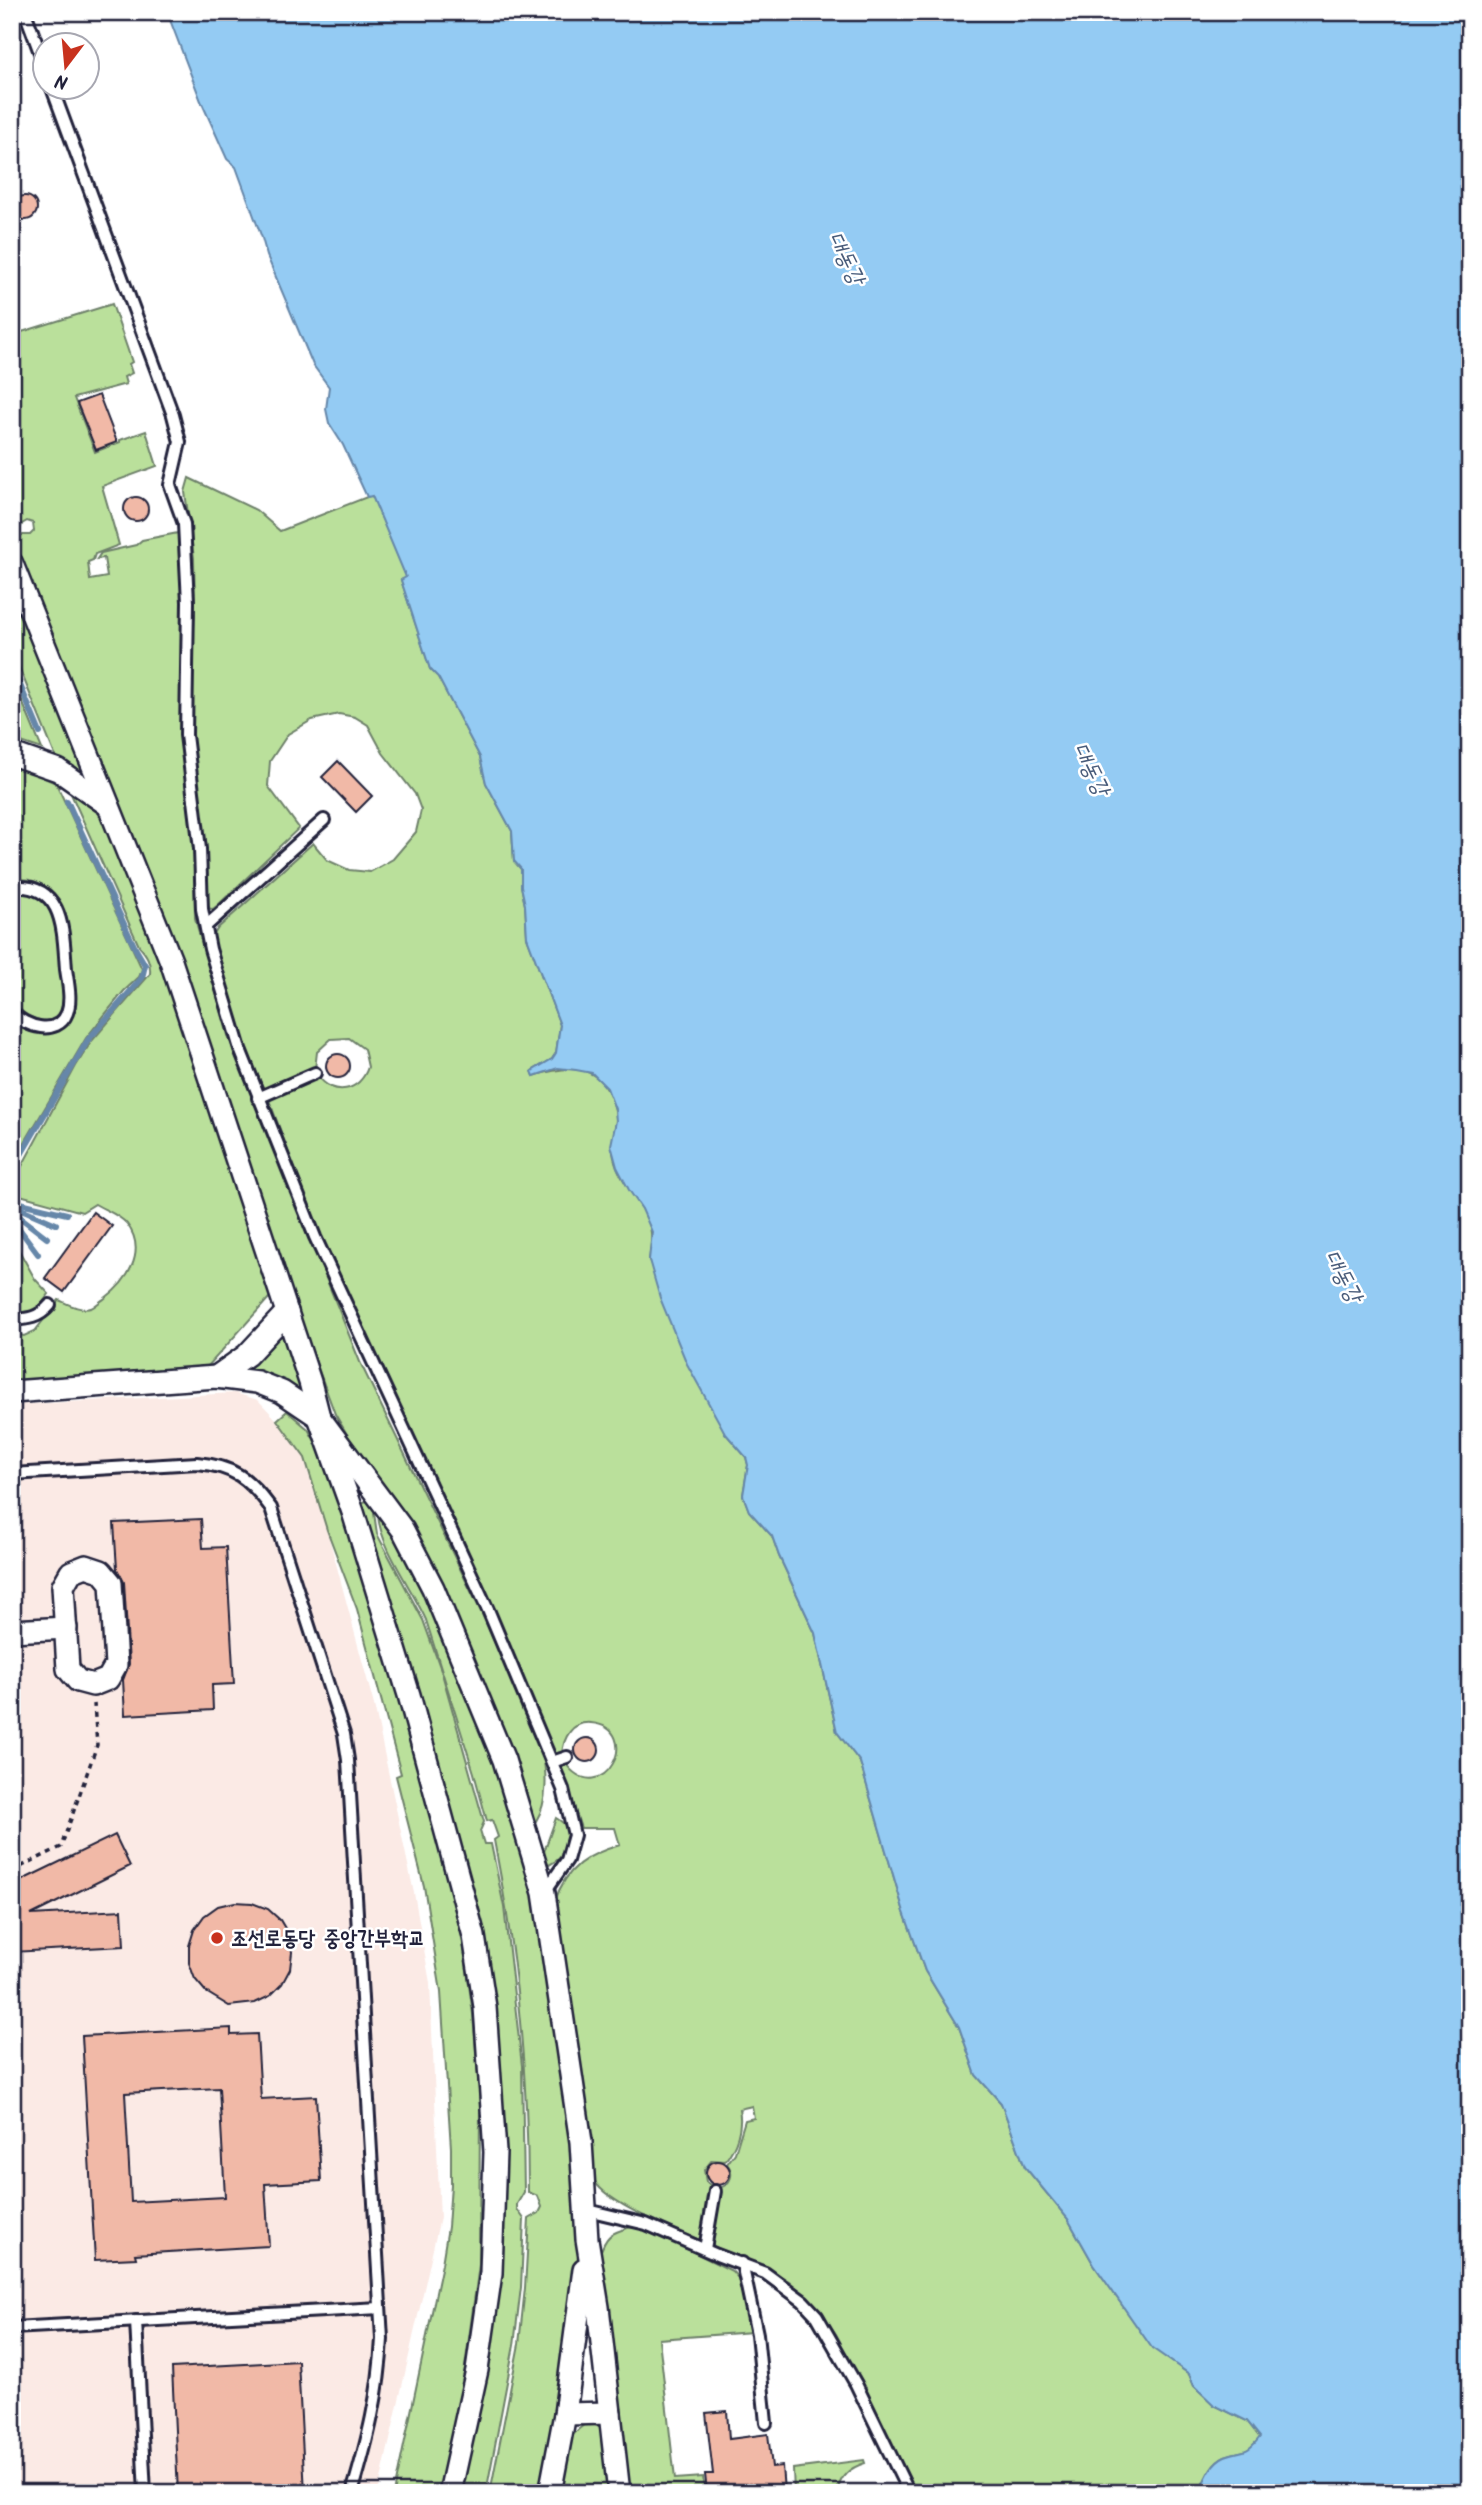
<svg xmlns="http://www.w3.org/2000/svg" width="1482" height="2505" font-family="Kalam,'Poor Story',sans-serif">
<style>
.built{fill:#fbeae5}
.green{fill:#bae09b;stroke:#6e816b;stroke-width:2}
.water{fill:#94cbf3;stroke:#6687a9;stroke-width:2}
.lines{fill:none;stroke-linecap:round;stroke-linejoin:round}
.stream{stroke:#6687a9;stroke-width:6}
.building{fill:#f1b9a7;stroke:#22223b;stroke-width:2;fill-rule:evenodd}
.lane-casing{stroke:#22223b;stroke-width:16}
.street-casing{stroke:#22223b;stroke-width:26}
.path{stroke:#22223b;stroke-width:3.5;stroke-dasharray:5 5;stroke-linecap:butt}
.lane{stroke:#fff;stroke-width:10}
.street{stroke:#fff;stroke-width:21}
.poi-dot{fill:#c8321e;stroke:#fff;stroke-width:2.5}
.labels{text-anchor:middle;stroke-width:5;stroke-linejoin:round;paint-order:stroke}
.poi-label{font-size:21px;font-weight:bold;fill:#22223b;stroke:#fff;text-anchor:start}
.water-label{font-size:23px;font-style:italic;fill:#4a5d7b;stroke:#fff}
</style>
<rect width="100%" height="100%" fill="#fff"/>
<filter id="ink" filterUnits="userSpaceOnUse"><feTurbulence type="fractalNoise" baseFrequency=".0143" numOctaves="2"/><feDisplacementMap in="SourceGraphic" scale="14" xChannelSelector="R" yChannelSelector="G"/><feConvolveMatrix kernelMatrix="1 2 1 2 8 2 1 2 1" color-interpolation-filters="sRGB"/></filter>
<g filter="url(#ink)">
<path class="built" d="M235 1393 258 1400 277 1420 305 1458 327 1530 374 1705 414 1893 430 1983 440 2218 378 2493H12V1405Z"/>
<g class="green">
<path d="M112 304 132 362 129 364 132 373 124 377 126 384 74 398 95 452 120 442V440L146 431 157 466 102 486 119 545 95 554 93 560 88 562 90 580 107 577 104 558 97 559 101 553 136 545 142 540 178 533 182 600 181 735 194 846 195 918 229 1039 360 1362 482 1614 542 1751C547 1773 548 1802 536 1821L531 1820 520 1774 487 1690 446 1601 335 1414 12 541 22 535H30L34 531 33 523 27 521 22 524 18 532 12 535V335Z"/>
<path d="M189 478 256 510 280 531 372 495 407 578 401 580 430 669 438 677 480 757 486 783 512 831 514 861 521 869V886L525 905 527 937 560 1025 556 1053 552 1059 532 1071 534 1076C565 1066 597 1062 611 1098 614 1105 616 1112 616 1119 616 1140 608 1143 617 1167 625 1189 649 1209 651 1233 652 1242 650 1252 649 1260L725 1433 746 1457 748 1465 743 1495 749 1511 772 1536 779 1556 815 1633 837 1732 860 1762 904 1912 925 1971 959 2027 976 2075 1001 2103 1025 2167 1068 2219 1094 2265 1152 2347 1189 2374 1194 2386 1214 2405 1247 2421 1260 2438C1243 2457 1246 2448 1225 2456 1211 2462 1205 2479 1199 2493H917L836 2334 817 2307 789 2281 763 2266 710 2245 719 2198V2188C731 2185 735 2173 727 2164L735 2153 745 2120 754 2118 752 2106 739 2109C743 2127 736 2147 725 2161L712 2160 704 2170 706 2182 713 2187 702 2241C675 2229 604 2204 592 2177L555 1901C566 1867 588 1854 620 1845L615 1828H581L559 1765 565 1763C603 1813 646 1728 591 1723 572 1721 563 1738 562 1755L555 1757 319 1234 268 1097 318 1076C333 1097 360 1092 368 1067L364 1049 349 1038 331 1039 317 1052 315 1069 265 1092 245 1046 214 944 213 936 218 928 313 843 327 860 349 870 370 872 393 859 416 832 421 810 415 794 383 753 368 725 355 717 339 714 312 720 288 734 270 761 268 786 299 828 218 905 213 909 205 908 203 823 192 738 190 704 195 611 194 558 185 492Z"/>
<path d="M12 586 165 969 271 1291 269 1298 209 1365 198 1372 12 1386V1333L24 1336 35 1331 59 1300C68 1304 80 1311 91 1308 95 1307 100 1301 104 1299 127 1282 148 1252 127 1224 120 1215 105 1210 95 1204L82 1212 16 1194 15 1179 76 1066 91 1042 150 974C151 962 147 955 139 946L68 787 12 650Z"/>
<path d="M12 677 42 749 12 739Z"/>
<path d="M12 764 56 783 142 969 139 977 124 991 86 1038 12 1164V1022C31 1034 62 1041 72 1014 77 1000 69 932 64 917 62 907 55 895 48 889 38 880 25 878 12 880Z"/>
<path d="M19 893C34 893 46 901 54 915 58 924 66 999 62 1008 52 1032 25 1017 14 1003L12 897Z"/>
<path d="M12 1238 35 1279 49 1294 36 1311 12 1313Z"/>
<path d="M283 1336 287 1339 304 1392 300 1393 245 1372 246 1369 267 1351 279 1337Z"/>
<path d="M287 1411 308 1429 321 1452 376 1609 452 1883 463 1941 473 2014 480 2104 479 2265 459 2411 442 2493H394L442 2264 448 2227 451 2185V2148L441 1992 424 1886 396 1776 401 1774 357 1609 327 1530 305 1458 277 1420Z"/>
<path d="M369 1498 378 1509 374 1513 377 1534 423 1620 441 1670 484 1822 480 1831 484 1844H491L504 1907 522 2066 524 2192 517 2204V2209L524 2219 521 2287 514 2345 486 2493H457L477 2408 494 2080 418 1697 387 1586 359 1514V1503L368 1501Z"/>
<path d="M380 1513 422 1587 497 1761 537 1893 572 2148 579 2239 578 2270 544 2493H490L519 2344 525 2288 529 2219 539 2213 542 2207 538 2196 528 2192C528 2072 517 1958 494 1840L498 1837 492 1820 487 1821 474 1773 426 1620C413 1590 379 1545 378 1514Z"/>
<path d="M556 1818C579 1831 569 1855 549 1865L543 1864 541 1860Z"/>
<path d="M631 2227 645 2228 732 2271 739 2279 752 2332 659 2339 675 2479 703 2477 705 2493H628L599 2256C606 2235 610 2233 631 2227Z"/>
<path d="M584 2425H595L602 2429 613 2493H557C562 2468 561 2440 584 2425Z"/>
<path d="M864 2460 865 2463C849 2468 840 2476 837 2493H794L793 2469Z"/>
</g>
<path class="water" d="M167 12H1470V2493H1199C1205 2479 1211 2462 1225 2456 1244 2449 1245 2456 1260 2437L1247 2421 1214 2405 1194 2386 1189 2374 1152 2348 1094 2265 1068 2219 1025 2167 1001 2103 976 2075 959 2027 925 1971 904 1912 860 1762 837 1732 815 1633 779 1556 772 1536 749 1511 743 1495 748 1465 746 1457 725 1433 687 1364 660 1298 649 1260 652 1232 642 1209 629 1190 617 1167 611 1145 616 1121 615 1109 607 1088 592 1073 576 1070 558 1068 534 1076 532 1071 552 1059 556 1053 560 1025 527 937 525 905 521 886V869L514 861 512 831 486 783 480 757 438 677 430 669 401 580 406 577 372 496 367 497 343 445 329 423 326 409 329 387 313 365 267 256 262 238 236 167 227 159 201 101Z"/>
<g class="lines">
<g class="stream">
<path d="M12 666 40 733"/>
<path d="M12 1170 88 1040 142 978 145 965 135 948 67 801"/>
<path d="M12 1201 67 1214"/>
<path d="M12 1205 56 1224"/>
<path d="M12 1211 47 1238"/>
<path d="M12 1219 38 1254"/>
</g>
</g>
<g class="building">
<circle cx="25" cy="208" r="12"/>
<path d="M99 395 117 442 96 450 77 403Z"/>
<circle cx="136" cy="509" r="12"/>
<path d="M338 761 372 796 356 812 322 777Z"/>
<circle cx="338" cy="1066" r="12"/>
<path d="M93 1212 112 1226 64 1292 45 1278Z"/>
<path d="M201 1519 203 1548 226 1547 234 1684 212 1685 213 1710 125 1715 123 1680 129 1664 124 1582 117 1569 114 1523Z"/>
<circle cx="587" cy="1750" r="12"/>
<path d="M115 1835 130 1866 31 1915 122 1910 124 1946 12 1952V1885Z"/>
<path d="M235 1902 252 1903 268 1909 280 1920 289 1935 292 1952 290 1969 282 1984 270 1996 255 2003 229 2006 206 1992 195 1979 189 1963V1946L194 1930 204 1916 218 1906Z"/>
<path d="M231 2028V2035L257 2034 261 2099 316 2096 321 2181 265 2184 269 2246 135 2254 136 2258 95 2260 82 2036ZM219 2088 225 2197 131 2202 125 2093Z"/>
<circle cx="718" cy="2173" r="12"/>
<path d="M298 2361 305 2493H178L172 2368Z"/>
<path d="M727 2411 729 2439 768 2434 772 2467 782 2466 784 2491 707 2493 705 2474H713L706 2413Z"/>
</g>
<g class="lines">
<g class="lane-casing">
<g id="lane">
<path d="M25 12 46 69"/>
<path d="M52 88 173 415 180 442 170 485 184 524 188 602 186 735 200 849 202 909 210 949 240 1049 315 1237 489 1612 563 1789 574 1835 567 1860 544 1893"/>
<path d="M12 887C65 882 63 933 66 969 68 983 72 1000 67 1013 58 1037 24 1027 12 1012"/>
<path d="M206 926 324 820"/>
<path d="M258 1098 315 1073"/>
<path d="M12 1320C28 1319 39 1318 50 1305"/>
<path d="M12 1474 197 1463C233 1466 249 1478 271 1508L344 1734 348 1760 382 2339C379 2395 368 2439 352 2493"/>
<path d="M552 1762 567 1757"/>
<path d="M587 2210 646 2224 717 2255 765 2273 803 2301 817 2316 856 2384 909 2493"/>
<path d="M705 2249 715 2191"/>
<path d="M742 2263 757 2334 766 2423"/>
<path d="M136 2321 145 2493"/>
<path d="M12 2328 380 2308"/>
</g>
</g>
<g class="street-casing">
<g id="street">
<path d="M12 564 171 961 310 1382 319 1417 403 1530 433 1588 504 1760 544 1893 581 2142 587 2239 598 2307 619 2493"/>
<path d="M12 754 58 770 108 805"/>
<path d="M216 1377 247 1355 287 1312"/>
<path d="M12 1392 216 1377 257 1382 282 1392 319 1417 353 1512 409 1695 474 1936 485 2007 495 2152 491 2273 477 2370 450 2493"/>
<path d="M86 1566 101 1571 111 1583 116 1665 108 1679 93 1685 78 1681 68 1669 63 1586 71 1572Z"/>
<path d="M12 1631 66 1628"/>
<path d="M565 2414 610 2413"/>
<path d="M550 2493 565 2414 584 2269"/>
</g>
</g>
<path class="path" d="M12 1871 61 1847 97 1745 94 1704"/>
<use href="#lane" class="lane"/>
<use href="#street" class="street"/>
</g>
</g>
<circle class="poi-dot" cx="217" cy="1938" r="7"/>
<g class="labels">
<g class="poi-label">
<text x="231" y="1945">조선로동당 중앙간부학교</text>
</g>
<g class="water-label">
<text transform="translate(847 258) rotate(64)" y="8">대동강</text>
<text transform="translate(1092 769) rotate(64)" y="8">대동강</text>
<text transform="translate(1344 1276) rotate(62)" y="8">대동강</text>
</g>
</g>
<rect width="1482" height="2505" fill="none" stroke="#fff" stroke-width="42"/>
<rect x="21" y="21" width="1440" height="2463" fill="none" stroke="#22223b" stroke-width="2.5" filter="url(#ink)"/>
<g transform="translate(66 66) rotate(196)"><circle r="33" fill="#ffffff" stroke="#a7a7b1" stroke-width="2"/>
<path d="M0-5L12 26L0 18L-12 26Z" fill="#c8321e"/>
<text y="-10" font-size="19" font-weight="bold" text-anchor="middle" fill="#22223b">N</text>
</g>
</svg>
